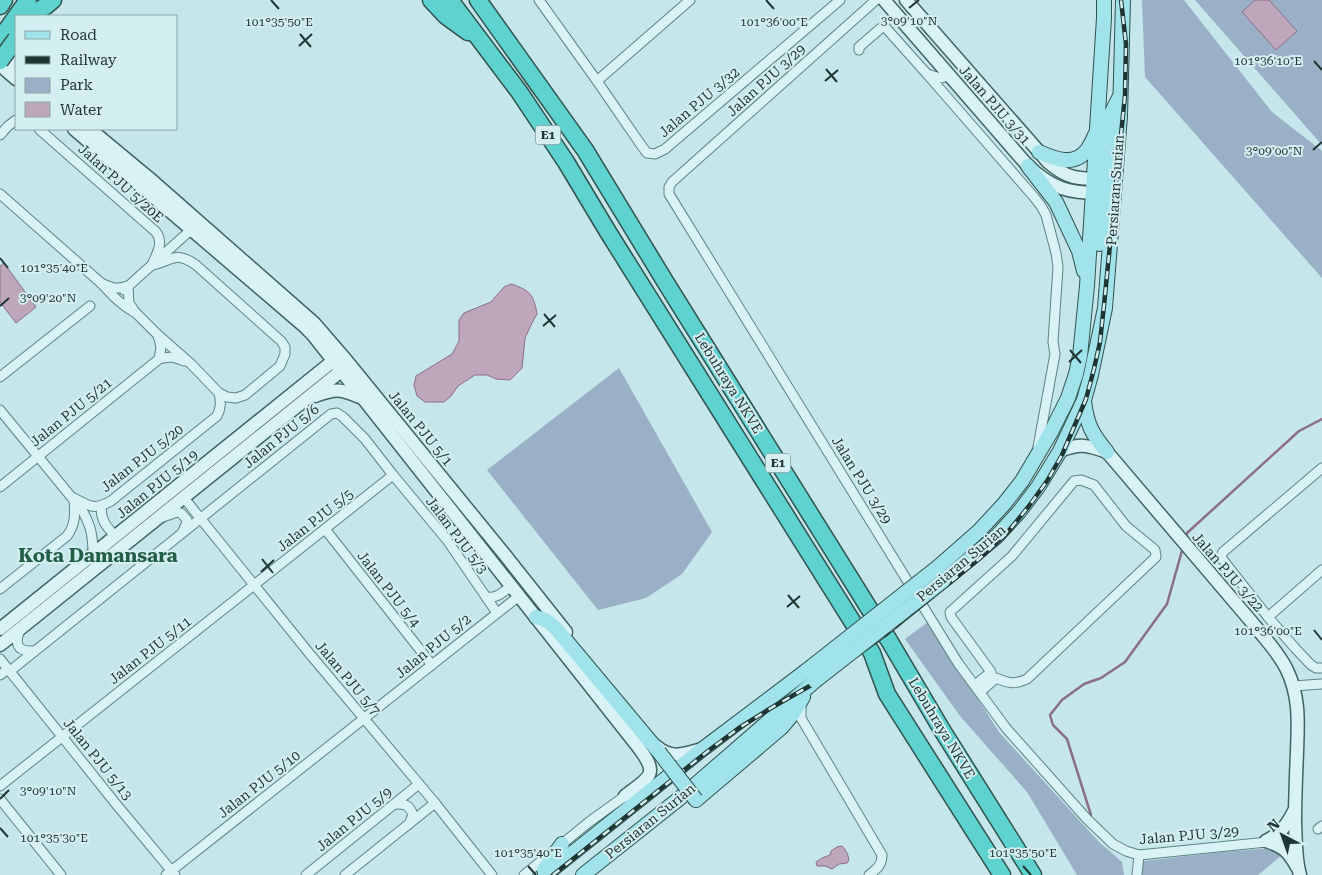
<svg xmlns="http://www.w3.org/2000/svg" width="1322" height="875" font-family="'Roboto Serif',serif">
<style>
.green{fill:#9ab0c7}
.water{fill:#bea6bb;stroke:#8b6e87}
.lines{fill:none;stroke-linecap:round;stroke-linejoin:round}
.stream{stroke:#8b6e87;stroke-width:2.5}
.street-casing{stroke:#5d8481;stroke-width:11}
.secondary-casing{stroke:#406562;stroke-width:15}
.primary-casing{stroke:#31524e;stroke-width:16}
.highway-casing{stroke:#31524e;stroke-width:19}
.street{stroke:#d8f2f6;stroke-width:9}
.secondary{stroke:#d8f2f6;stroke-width:12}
.primary{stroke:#a0e3ea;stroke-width:14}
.highway{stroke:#5dd2ce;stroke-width:16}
.rail-casing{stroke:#1f3533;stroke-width:4.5}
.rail{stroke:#d4eff2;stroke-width:2.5;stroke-dasharray:8;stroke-linecap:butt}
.primary-bridge-casing{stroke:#31524e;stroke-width:16;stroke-linecap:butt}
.highway-bridge-casing{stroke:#31524e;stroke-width:19;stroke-linecap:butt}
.primary-bridge{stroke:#a0e3ea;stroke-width:14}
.highway-bridge{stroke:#5dd2ce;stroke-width:16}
.ticks{fill:none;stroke:#1f3533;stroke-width:2}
.labels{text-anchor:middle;stroke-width:4;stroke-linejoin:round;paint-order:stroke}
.shield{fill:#d4eff2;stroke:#556d6c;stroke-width:1}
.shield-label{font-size:12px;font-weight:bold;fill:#1f3533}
.street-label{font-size:14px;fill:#1f3533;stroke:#d4eff2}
.district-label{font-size:19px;font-weight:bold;fill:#225e47;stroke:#d4eff2}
.ticks-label{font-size:12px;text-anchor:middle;fill:#1f3533;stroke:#d4eff2;stroke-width:4;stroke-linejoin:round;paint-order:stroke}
</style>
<rect width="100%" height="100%" fill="#c5e6ea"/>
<g class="green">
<path d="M1142 0H1184L1272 112 1322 151V278L1145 77Z"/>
<path d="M1195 0H1322V145Z"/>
<path d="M619 368 712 532 682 574 646 598 598 610 487 470Z"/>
<path d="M928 622 999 732 1099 842 1122 862 1124 875H1077L1027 792 960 716 905 639Z"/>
<path d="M1272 848 1281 856 1258 875H1141L1143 861 1223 852Z"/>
</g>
<g class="water">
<path d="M1255 0H1269L1297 31 1276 50 1242 12Z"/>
<path d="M4 263 36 307 16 323 0 302V266Z"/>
<path d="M511 284C530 290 534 295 537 314L532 323 525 338 522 368 510 380 496 379 487 375H475L458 386 451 396 444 402H425L417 396 414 385 416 376 452 354 459 341V320L464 313 491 302 504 287Z"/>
<path d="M842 846C846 850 848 854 849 860L847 863 839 864 832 869 825 866H817L816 862 822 858 830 855 831 851 837 847Z"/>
</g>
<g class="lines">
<g class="stream">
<path d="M1186 537 1187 533 1299 431 1322 419"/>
<path d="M1091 815 1067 739 1053 725 1050 715 1062 700 1084 684 1101 678 1125 662 1167 604 1183 547"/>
</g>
<g class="street-casing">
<g id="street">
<path d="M539 0 597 81 641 145 647 153 655 154 665 149 840 0"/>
<path d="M876 0 672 182 669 187V194L958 663 1006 728 1087 819 1113 844 1126 851 1139 855 1296 839"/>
<path d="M859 50V47L881 28 885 27 927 74 941 78 950 75"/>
<path d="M927 74 1034 197 1041 206 1046 215 1056 253 1058 267 1053 342 1055 354 1038 447"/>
<path d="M597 81 690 0"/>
<path d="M39 129 156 232C164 243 157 253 152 265"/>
<path d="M0 135 8 126 16 120"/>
<path d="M0 194 101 283C112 295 120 304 134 312"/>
<path d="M101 283C112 288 117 290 128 286L129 303 135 312 158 335 191 364 219 393 227 397 236 398 245 395 280 366 285 354V347L281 341 196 265C175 250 173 261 152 265"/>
<path d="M124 290 194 227"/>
<path d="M158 335 161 347 159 359"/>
<path d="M0 377 90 306"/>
<path d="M0 410 82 510C91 526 93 536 93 554"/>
<path d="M1322 468 1223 552 1221 556 1223 560 1268 617 1295 648 1311 665 1316 668H1322"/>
<path d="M0 487 159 359C169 356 174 357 184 361"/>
<path d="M74 498C90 507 95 510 111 501L217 416C221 408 221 402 219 393"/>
<path d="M184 498 309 653 435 803 492 875"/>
<path d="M101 506C101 521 106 526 115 536"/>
<path d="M163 517 177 512 181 513 187 520V522L183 531"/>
<path d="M325 529 432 665"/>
<path d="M0 589 67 536C76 524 75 513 74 499"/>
<path d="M486 597C497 599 503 592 511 586"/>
<path d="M1268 617 1322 570"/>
<path d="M21 628C14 643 16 652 34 651"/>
<path d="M0 659 116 804 175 875"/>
<path d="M10 671 331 414 337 413 343 417 365 439 393 475 447 540 497 613"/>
<path d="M0 675 8 669"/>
<path d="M975 685 991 672 951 617 950 612 1012 556 1074 481 1081 480 1094 485 1126 526 1155 550 1156 557 1027 679C1014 685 1008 683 996 678L980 692"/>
<path d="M1293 686 1322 684"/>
<path d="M801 703V718L882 855C882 865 877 869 869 875"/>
<path d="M0 786 393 475"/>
<path d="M0 799 61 875"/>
<path d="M395 804C405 804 409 804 413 815L409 824"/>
<path d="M1318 829 1322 826"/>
<path d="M166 875 519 596"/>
<path d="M306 875 419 784"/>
<path d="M345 875 435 803"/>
<path d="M524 875 589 822 625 796"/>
<path d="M1137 875 1139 855"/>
</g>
</g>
<g class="secondary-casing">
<g id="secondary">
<path d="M884 0 1028 166C1053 189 1068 193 1101 193"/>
<path d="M906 0 1048 162C1067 179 1078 179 1103 179"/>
<path d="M0 53 16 66"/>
<path d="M0 65 16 79"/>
<path d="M74 129 304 326 313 335 639 748C643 754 650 762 650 770 651 779 632 790 625 796"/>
<path d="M90 129 149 178 314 323 346 360 505 555 566 632"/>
<path d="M315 396C338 388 340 389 362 398"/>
<path d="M1060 451C1080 443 1087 445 1107 452L1255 626C1266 640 1279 653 1287 670 1300 697 1298 723 1297 752 1296 775 1295 798 1295 822 1296 839 1295 858 1300 875"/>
<path d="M0 629 333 361"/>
<path d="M0 645 341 371 344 364"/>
<path d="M656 746C671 760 685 754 702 749"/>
<path d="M1266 841C1280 834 1287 825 1294 811"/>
<path d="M1266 841C1284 847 1288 851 1297 867"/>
</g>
</g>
<g class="primary-casing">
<g id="primary">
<path d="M1039 152C1055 159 1074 167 1087 150 1090 146 1093 140 1095 135"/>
<path d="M1028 166 1056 202 1079 251 1084 271"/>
<path d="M1099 244 1111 114 1119 98"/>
<path d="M1084 401C1087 425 1092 434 1107 452"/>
<path d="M938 567 979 531 1004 504 1022 481 1051 432 1068 398 1076 374 1080 356 1087 286 1104 18V0"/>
<path d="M944 580 996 537 1019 512 1038 487 1060 451 1084 400 1091 375 1105 308 1120 116 1123 0"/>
<path d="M536 617C546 619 551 623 558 631L659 752"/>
<path d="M696 800 781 728 792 715 803 697"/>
<path d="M544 870 562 844"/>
<path d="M545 875 704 748 806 671"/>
<path d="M583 875 680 798 815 681"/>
</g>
</g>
<g class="highway-casing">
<g id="highway">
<path d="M431 0 446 16 468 32"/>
<path d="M450 0 520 93 566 162 608 232 872 653 887 694 1002 875"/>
<path d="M478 0 585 150 666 283 890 642 942 730 1033 875"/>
<path d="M0 6 4 0"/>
<path d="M35 12 46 6 53 0"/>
<path d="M0 39 28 0"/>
</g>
</g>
<use href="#street" class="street"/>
<use href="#secondary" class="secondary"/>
<use href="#primary" class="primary"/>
<use href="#highway" class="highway"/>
<g class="rail-casing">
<path id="rail" d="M553 875 708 751 739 728 771 708 829 675 885 635 979 559 1007 533 1029 506 1047 481 1062 455 1086 399 1094 369 1100 342 1104 305 1125 95 1126 44 1121 0"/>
</g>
<use href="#rail" class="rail"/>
<g class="primary-bridge-casing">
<g id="primary-bridge">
<path d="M806 671 938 567"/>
<path d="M815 681 944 580"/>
<path d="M659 752 696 800"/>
</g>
</g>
<g class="highway-bridge-casing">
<path id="highway-bridge" d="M0 61 16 39"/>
</g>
<use href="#primary-bridge" class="primary-bridge"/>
<use href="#highway-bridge" class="highway-bridge"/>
</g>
<path class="ticks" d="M271 0 279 9M766 0 774 9M909 8 919 0M300 34 311 47M299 46 312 34M1314 61 1322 70M826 69 837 82M825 81 838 70M1313 150 1322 142M0 258 8 268M0 306 9 298M544 314 555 327M543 326 556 315M1070 350 1081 363M1069 362 1082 350M262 559 273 573M261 572 274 560M788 595 799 608M787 607 800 596M1314 630 1322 640M0 799 9 790M0 828 8 837M528 866 536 875M1023 866 1031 875"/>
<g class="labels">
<g class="shield">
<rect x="535.5" y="125.5" width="25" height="19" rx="4"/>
<rect x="765.5" y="453.5" width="25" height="19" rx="4"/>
</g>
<g class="shield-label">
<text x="548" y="139">E1</text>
<text x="778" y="467">E1</text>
</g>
<g class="street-label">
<text transform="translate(766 80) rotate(-42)" y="5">Jalan PJU 3/29</text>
<text transform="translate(699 102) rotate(-40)" y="5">Jalan PJU 3/32</text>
<text transform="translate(995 105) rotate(49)" y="5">Jalan PJU 3/31</text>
<text transform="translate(121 183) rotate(42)" y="5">Jalan PJU 5/20E</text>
<text transform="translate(1115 190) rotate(-86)" y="5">Persiaran Surian</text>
<text transform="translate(729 383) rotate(58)" y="5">Lebuhraya NKVE</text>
<text transform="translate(71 412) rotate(-39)" y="5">Jalan PJU 5/21</text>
<text transform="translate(421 428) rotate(51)" y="5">Jalan PJU 5/1</text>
<text transform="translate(281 436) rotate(-39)" y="5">Jalan PJU 5/6</text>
<text transform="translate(142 458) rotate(-38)" y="5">Jalan PJU 5/20</text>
<text transform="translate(862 480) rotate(58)" y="5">Jalan PJU 3/29</text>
<text transform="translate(157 484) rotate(-39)" y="5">Jalan PJU 5/19</text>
<text transform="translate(315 520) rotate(-38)" y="5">Jalan PJU 5/5</text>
<text transform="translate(457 535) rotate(53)" y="5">Jalan PJU 5/3</text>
<text transform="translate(961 563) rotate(-40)" y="5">Persiaran Surian</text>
<text transform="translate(1228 572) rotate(49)" y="5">Jalan PJU 3/22</text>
<text transform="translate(389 589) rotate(52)" y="5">Jalan PJU 5/4</text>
<text transform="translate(433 646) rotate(-39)" y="5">Jalan PJU 5/2</text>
<text transform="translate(150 650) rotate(-38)" y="5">Jalan PJU 5/11</text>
<text transform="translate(348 678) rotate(50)" y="5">Jalan PJU 5/7</text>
<text transform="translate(942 728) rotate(59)" y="5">Lebuhraya NKVE</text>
<text transform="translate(98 759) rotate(51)" y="5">Jalan PJU 5/13</text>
<text transform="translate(259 784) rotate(-38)" y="5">Jalan PJU 5/10</text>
<text transform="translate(354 819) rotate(-39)" y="5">Jalan PJU 5/9</text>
<text transform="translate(650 821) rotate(-39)" y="5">Persiaran Surian</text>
<text transform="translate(1189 835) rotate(-5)" y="5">Jalan PJU 3/29</text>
</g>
<g class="district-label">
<text x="98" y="562">Kota Damansara</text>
</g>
</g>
<g class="ticks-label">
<text x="909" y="25">3°09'10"N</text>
<text x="279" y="26">101°35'50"E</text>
<text x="774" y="26">101°36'00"E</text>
<text x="1268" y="65">101°36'10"E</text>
<text x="1274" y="155">3°09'00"N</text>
<text x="54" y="272">101°35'40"E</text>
<text x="48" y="302">3°09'20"N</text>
<text x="1268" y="635">101°36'00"E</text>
<text x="48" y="795">3°09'10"N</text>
<text x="54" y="842">101°35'30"E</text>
<text x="528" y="857">101°35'40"E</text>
<text x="1023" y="857">101°35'50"E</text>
</g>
<rect x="15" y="15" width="162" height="115" fill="#d4eff2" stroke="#8ca5a6"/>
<rect x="25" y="31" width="25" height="8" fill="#a0e3ea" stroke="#8ca5a6"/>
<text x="60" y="40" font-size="15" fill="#1f3533">Road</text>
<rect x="25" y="56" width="25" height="8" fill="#1f3533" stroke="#8ca5a6"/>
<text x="60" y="65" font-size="15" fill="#1f3533">Railway</text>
<rect x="25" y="78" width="25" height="15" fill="#9ab0c7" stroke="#8ca5a6"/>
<text x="60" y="90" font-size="15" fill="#1f3533">Park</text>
<rect x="25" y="102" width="25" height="15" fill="#bea6bb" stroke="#8ca5a6"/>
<text x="60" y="115" font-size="15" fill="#1f3533">Water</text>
<g transform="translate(1282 835) rotate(319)" stroke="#d4eff2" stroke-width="4" paint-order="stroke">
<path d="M0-4L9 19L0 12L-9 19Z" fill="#1f3533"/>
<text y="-8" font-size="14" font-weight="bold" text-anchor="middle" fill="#1f3533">N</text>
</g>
</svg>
